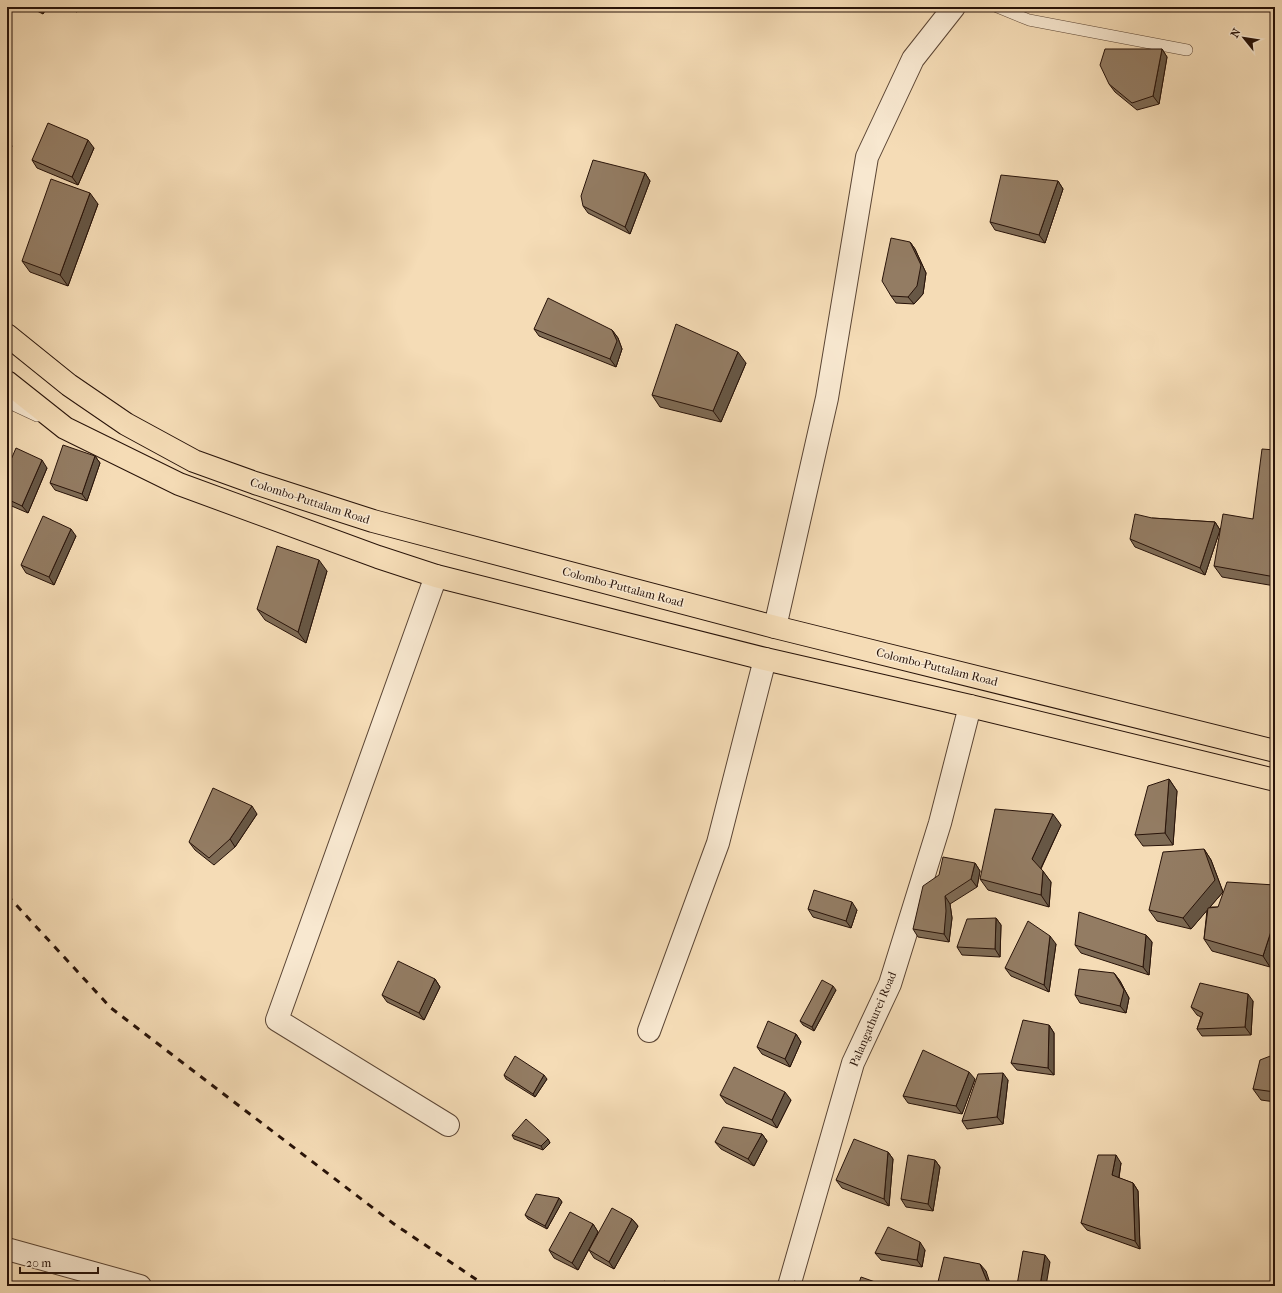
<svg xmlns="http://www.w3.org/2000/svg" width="1282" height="1293" font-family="'IM FELL French Canon',serif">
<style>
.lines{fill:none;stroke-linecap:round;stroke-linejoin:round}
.service-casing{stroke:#5b4534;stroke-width:12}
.minor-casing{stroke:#5b4534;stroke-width:24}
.trunk-casing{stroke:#281309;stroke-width:24}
.service{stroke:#f8e8d0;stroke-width:11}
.minor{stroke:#f8e8d0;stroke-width:22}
.trunk{stroke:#f5dcb6;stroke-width:22}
.rail{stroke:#281309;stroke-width:3;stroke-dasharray:7 7;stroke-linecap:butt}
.wall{fill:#7e6b55;stroke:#281309}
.shaded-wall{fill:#675745;stroke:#281309}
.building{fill:#937c63;stroke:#281309}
.labels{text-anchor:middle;stroke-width:3;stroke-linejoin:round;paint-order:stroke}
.street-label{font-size:12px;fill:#281309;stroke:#f8e8d0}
</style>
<rect width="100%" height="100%" fill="#f5dcb6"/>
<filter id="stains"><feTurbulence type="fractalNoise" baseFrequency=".005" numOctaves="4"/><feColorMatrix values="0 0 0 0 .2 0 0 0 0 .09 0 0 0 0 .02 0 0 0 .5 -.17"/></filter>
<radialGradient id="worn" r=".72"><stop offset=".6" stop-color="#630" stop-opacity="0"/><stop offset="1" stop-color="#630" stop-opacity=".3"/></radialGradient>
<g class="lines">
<g class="service-casing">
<g id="service">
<path d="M997 7 1029 20 1187 50"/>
<path d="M7 402 37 416"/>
</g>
</g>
<g class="minor-casing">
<g id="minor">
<path d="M436 576 277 1020 448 1125"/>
<path d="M775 627 827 398 867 157 913 59 954 7"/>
<path d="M649 1031 718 843 765 659"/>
<path d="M7 1249 140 1286"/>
<path d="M789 1286 853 1063 890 984 940 823 970 706"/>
</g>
</g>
<g class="trunk-casing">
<g id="trunk">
<path d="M7 335 69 385 126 424 194 461 255 483 373 521 775 627 1275 751"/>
<path d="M7 382 65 428 179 484 378 557 436 576 765 659 970 706 1275 780"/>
</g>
</g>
<use href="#service" class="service"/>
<use href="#minor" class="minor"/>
<use href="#trunk" class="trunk"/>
<path class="rail" d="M7 895 111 1008 394 1224 486 1286"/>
</g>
<g class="wall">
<path d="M29 7H47L43 14Z"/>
<path d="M66 7H79L77 12Z"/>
<path d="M1162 49 1167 57 1159 104 1137 110 1115 92 1109 84Z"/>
<path d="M94 148 78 185 37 168 32 160Z"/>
<path d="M645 173 650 181 630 234 588 213 583 206Z"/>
<path d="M1058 181 1063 189 1045 243 995 230 990 222Z"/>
<path d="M98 204 68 286 30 272 22 261Z"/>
<path d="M910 242 915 249 926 273 923 294 914 304 896 303 891 296Z"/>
<path d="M534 329 612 330 618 338 622 349 616 367 539 336Z"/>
<path d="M746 363 721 422 660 407 652 395Z"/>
<path d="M1275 450V586L1222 577 1214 566 1253 519Z"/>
<path d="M95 456 100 463 87 501 55 490 50 483Z"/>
<path d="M47 468 28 513 7 504V469Z"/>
<path d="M1152 518 1215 522 1220 530 1205 575 1135 547 1130 539Z"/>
<path d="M76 536 54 585 26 573 21 565Z"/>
<path d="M327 571 306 643 265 620 257 609Z"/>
<path d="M1169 779 1177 791 1173 845 1143 846 1135 835Z"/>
<path d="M257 814 235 847 214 865 195 850 189 842Z"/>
<path d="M1061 825 1041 869 1051 882 1049 907 988 890 980 879Z"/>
<path d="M1204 849 1211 860 1223 892 1210 907H1218L1275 885V954L1270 967 1212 951 1204 939 1207 910 1191 929 1157 921 1149 910Z"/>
<path d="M975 863 980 871 977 887 950 904 952 918 949 942 918 937 913 929Z"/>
<path d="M808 909 857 910 851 928 813 917Z"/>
<path d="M996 918 1001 925 1000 957 962 955 957 947Z"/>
<path d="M1146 935 1152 942 1149 975 1081 953 1075 945Z"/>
<path d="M1056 944 1049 992 1011 976 1005 968Z"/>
<path d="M1114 973 1120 981 1129 998 1126 1013 1080 1003 1075 995Z"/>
<path d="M435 979 440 987 424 1020 387 1002 382 995Z"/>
<path d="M836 990 814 1031 803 1025 800 1021Z"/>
<path d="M1253 1001 1251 1035 1202 1036 1197 1029 1201 1017 1197 1015 1191 1007Z"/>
<path d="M1049 1025 1054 1033V1075L1017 1070 1011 1063Z"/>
<path d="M796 1034 801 1042 790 1067 762 1054 757 1047Z"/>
<path d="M1275 1049V1102L1261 1100 1253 1089 1273 1055Z"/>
<path d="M504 1075 547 1079 535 1097 506 1079Z"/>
<path d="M975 1079 962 1114 908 1103 903 1096Z"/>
<path d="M1008 1080 1003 1124 967 1129 962 1121Z"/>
<path d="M720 1095 791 1100 777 1128 726 1103Z"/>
<path d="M762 1134 767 1141 754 1166 721 1149 715 1142Z"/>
<path d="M512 1135 548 1139 550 1143 543 1150 514 1139Z"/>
<path d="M888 1152 893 1159 889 1206 842 1188 836 1180Z"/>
<path d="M935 1160 940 1167 933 1211 906 1207 901 1199Z"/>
<path d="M1121 1163 1119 1178 1133 1183 1138 1191 1140 1249 1087 1230 1081 1223Z"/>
<path d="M559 1198 562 1202 547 1229 528 1219 525 1215Z"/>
<path d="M632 1219 638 1226 614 1269 594 1258 589 1250Z"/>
<path d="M593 1224 598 1232 578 1270 554 1258 549 1250Z"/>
<path d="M925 1250 922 1267 881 1260 875 1253Z"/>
</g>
<g class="shaded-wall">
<path d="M38 7H47L43 14Z"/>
<path d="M74 7H79L77 12 74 8Z"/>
<path d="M1162 49 1167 57 1159 104 1153 96Z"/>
<path d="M7 139 12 146 7 157Z"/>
<path d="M88 140 94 148 78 185 72 177Z"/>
<path d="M645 173 650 181 630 234 625 227Z"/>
<path d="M1058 181 1063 189 1045 243 1039 235Z"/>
<path d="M90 193 98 204 68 286 60 275Z"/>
<path d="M910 242 915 249 926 273 923 294 914 304 908 297Z"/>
<path d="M612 330 618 338 622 349 616 367 610 359Z"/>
<path d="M738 352 746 363 721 422 713 411Z"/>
<path d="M95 456 100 463 87 501 82 494Z"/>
<path d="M42 460 47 468 28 513 22 506Z"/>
<path d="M1215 522 1220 530 1205 575 1200 568Z"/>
<path d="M71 529 76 536 54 585 49 577Z"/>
<path d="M319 560 327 571 306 643 298 632Z"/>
<path d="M1169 779 1177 791 1173 845 1165 833Z"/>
<path d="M252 806 257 814 235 847 230 839Z"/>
<path d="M1053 814 1061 825 1040 870 1032 859Z"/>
<path d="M1204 849 1211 860 1223 892 1191 929 1183 918Z"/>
<path d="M975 863 980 871 977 887 971 879Z"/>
<path d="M1043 871 1051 882 1049 907 1041 895Z"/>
<path d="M945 896 950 904 952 918 949 942 944 934Z"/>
<path d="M852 902 857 910 851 928 846 921Z"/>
<path d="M996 918 1001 925 1000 957 995 949Z"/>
<path d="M1275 919V954L1270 967 1263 956Z"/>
<path d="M1146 935 1152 942 1149 975 1143 967Z"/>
<path d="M1050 936 1056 944 1049 992 1044 985Z"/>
<path d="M1114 973 1120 981 1129 998 1126 1013 1120 1006Z"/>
<path d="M435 979 440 987 424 1020 419 1013Z"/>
<path d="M833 986 836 990 814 1031 812 1027Z"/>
<path d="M1248 994 1253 1001 1251 1035 1245 1027Z"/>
<path d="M1049 1025 1054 1033V1075L1048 1068Z"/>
<path d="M796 1034 801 1042 790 1067 785 1059Z"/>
<path d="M969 1072 975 1079 962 1114 956 1106Z"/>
<path d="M1003 1073 1008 1080 1003 1124 997 1117Z"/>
<path d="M544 1075 547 1079 535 1097 533 1094Z"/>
<path d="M785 1092 791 1100 777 1128 772 1120Z"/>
<path d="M762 1134 767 1141 754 1166 748 1159Z"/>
<path d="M548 1139 550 1143 543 1150 541 1146Z"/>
<path d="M888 1152 893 1159 889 1206 884 1199Z"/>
<path d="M1116 1155 1121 1163 1118 1183 1112 1175Z"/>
<path d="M935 1160 940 1167 933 1211 928 1204Z"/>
<path d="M1133 1183 1138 1191 1140 1249 1135 1241Z"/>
<path d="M559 1198 562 1202 547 1229 545 1226Z"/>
<path d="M632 1219 638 1226 614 1269 609 1262Z"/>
<path d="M593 1224 598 1232 578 1270 572 1263Z"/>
<path d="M920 1242 925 1250 922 1267 917 1260Z"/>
<path d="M1045 1255 1050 1262 1046 1286H1040Z"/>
<path d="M980 1264 986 1271 991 1286H989Z"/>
</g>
<g class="building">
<path d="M1105 49H1162L1153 96 1132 103 1109 84 1100 65Z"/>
<path d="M48 123 88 140 72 177 32 160Z"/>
<path d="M593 160 645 173 625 227 583 206 581 196Z"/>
<path d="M1001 175 1058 181 1039 235 990 222Z"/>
<path d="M51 179 90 193 60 275 22 261Z"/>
<path d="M891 238 910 242 921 265 917 286 908 297 891 296 882 281Z"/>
<path d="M548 298 612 330 617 341 610 359 534 329Z"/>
<path d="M1275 315V322L1272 321Z"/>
<path d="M676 324 738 352 713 411 652 395Z"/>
<path d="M63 445 95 456 82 494 50 483Z"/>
<path d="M16 448 42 460 22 506 7 499V469Z"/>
<path d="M1262 449 1275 450V577L1214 566 1223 514 1253 519Z"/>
<path d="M1135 514 1152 518 1215 522 1200 568 1130 539Z"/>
<path d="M43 516 71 529 49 577 21 565Z"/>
<path d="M277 546 319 560 298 632 257 609Z"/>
<path d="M1169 779 1165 833 1135 835 1148 786Z"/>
<path d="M213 788 252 806 230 839 209 858 189 842Z"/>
<path d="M995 809 1053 814 1032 859 1043 871 1041 895 980 879Z"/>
<path d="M1204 849 1215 880 1183 918 1149 910 1163 852Z"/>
<path d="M943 857 975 863 971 879 945 896 946 911 944 934 913 929 923 886 939 875Z"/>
<path d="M1227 882 1275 885V919L1263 956 1204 939 1208 908 1218 907Z"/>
<path d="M814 890 852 902 846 921 808 909Z"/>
<path d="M1079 912 1146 935 1143 967 1075 945Z"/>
<path d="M996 918 995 949 957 947 967 919Z"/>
<path d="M1028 921 1050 936 1044 985 1005 968Z"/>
<path d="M398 961 435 979 419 1013 382 995Z"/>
<path d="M1079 969 1114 973 1124 990 1120 1006 1075 995Z"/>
<path d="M822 980 833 986 812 1027 800 1021Z"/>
<path d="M1200 983 1248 994 1245 1027 1197 1029 1203 1013 1191 1007Z"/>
<path d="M1023 1020 1049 1025 1048 1068 1011 1063Z"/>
<path d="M768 1021 796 1034 785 1059 757 1047Z"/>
<path d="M1275 1049V1092L1253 1089 1260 1060 1273 1055Z"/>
<path d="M923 1050 969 1072 956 1106 903 1096Z"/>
<path d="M515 1056 544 1075 533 1094 504 1075Z"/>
<path d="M734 1067 785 1092 772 1120 720 1095Z"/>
<path d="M1003 1073 997 1117 962 1121 978 1074Z"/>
<path d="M526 1119 548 1139 541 1146 512 1135Z"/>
<path d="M723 1127 762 1134 748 1159 715 1142Z"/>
<path d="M854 1139 888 1152 884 1199 836 1180Z"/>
<path d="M908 1155 935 1160 928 1204 901 1199Z"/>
<path d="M1098 1155H1116L1112 1175 1133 1183 1135 1241 1081 1223Z"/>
<path d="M536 1194 559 1198 545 1226 525 1215Z"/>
<path d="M612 1208 632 1219 609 1262 589 1250Z"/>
<path d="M570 1212 593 1224 572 1263 549 1250Z"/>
<path d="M888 1227 920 1242 917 1260 875 1253Z"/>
<path d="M1023 1251 1045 1255 1040 1286H1020L1017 1285Z"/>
<path d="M944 1257 980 1264 989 1286H937Z"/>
<path d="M861 1277 878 1283 877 1286H858Z"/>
<path d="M664 1281 673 1286H662Z"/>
<path d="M794 1281 812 1286H793Z"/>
</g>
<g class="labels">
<g class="street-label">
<text transform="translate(310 501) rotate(18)" y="4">Colombo-Puttalam Road</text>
<text transform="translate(623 587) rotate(15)" y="4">Colombo-Puttalam Road</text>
<text transform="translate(937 667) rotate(14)" y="4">Colombo-Puttalam Road</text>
<text transform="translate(873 1019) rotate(-67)" y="4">Palangathurei Road</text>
</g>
</g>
<rect width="1282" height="1293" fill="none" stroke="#f5dcb6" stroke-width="24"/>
<rect x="8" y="8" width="1266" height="1277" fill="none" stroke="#281309" stroke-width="2"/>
<rect x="12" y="12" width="1258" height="1269" fill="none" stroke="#281309"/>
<g transform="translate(1244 38) rotate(300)" stroke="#f8e8d0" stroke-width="3" paint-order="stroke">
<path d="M0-3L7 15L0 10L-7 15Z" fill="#281309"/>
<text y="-6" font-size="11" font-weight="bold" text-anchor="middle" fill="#281309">N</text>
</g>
<path d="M20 1267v6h78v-6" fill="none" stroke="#281309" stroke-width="2"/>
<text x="26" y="1267" font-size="12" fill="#281309" stroke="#f8e8d0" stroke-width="3" paint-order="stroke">20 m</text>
<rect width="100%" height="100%" filter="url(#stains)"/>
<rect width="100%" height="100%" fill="url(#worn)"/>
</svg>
